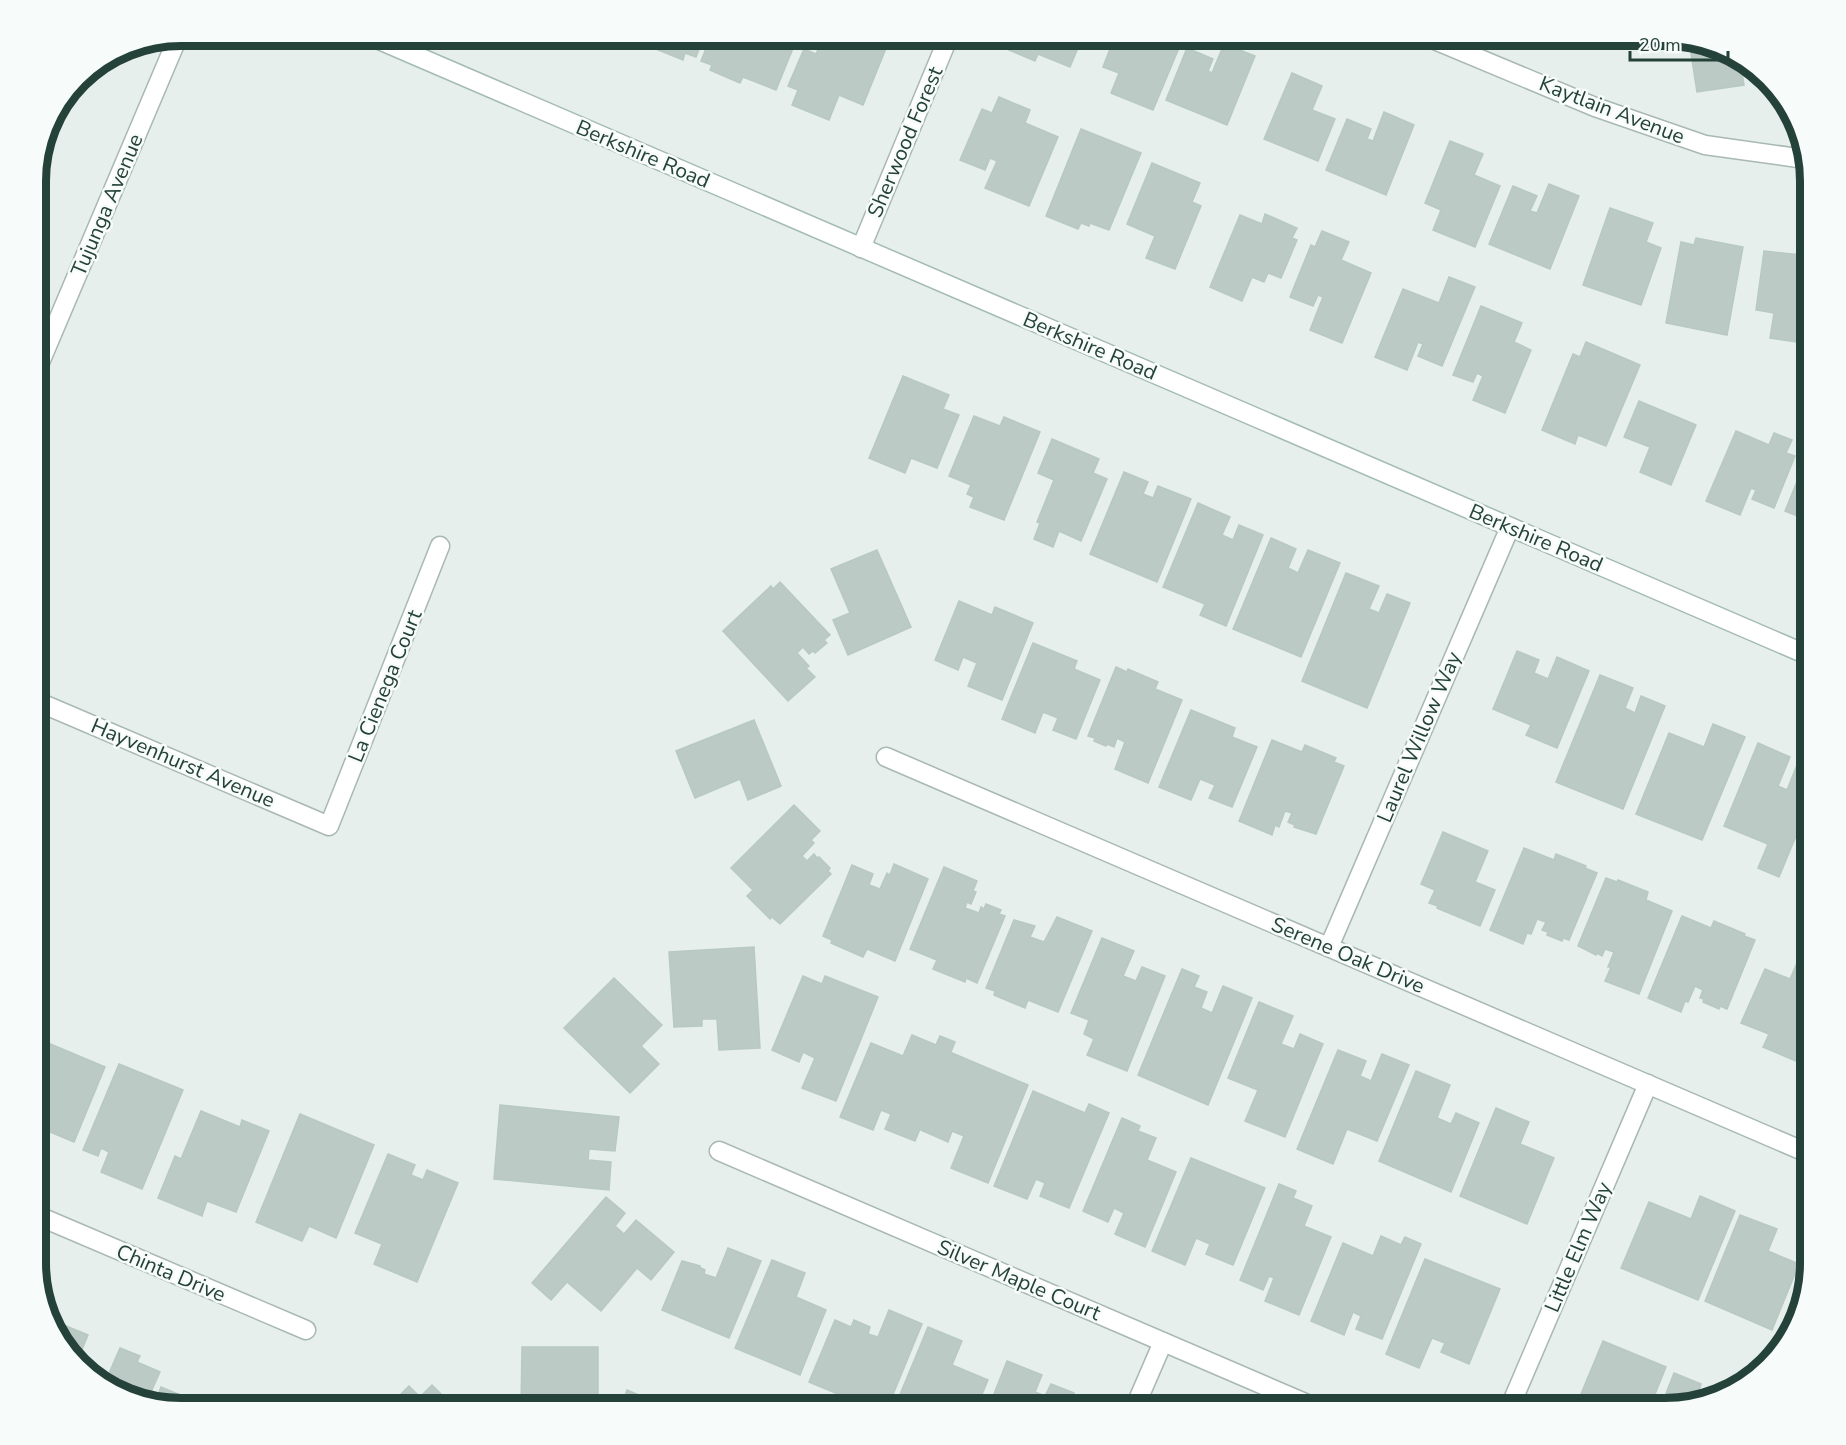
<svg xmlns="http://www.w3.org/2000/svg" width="1846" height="1445" font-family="'Nunito Sans',sans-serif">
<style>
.building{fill:#bbcac4;stroke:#b8c9c2;stroke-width:1.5}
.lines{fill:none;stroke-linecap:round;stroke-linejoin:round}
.street-casing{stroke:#a8b8b2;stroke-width:21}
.secondary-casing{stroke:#a4bbb3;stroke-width:21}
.street{stroke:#fff;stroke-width:18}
.secondary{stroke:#fff;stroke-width:18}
.labels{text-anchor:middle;stroke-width:5;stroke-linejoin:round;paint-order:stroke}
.street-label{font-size:21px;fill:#24423a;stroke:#f7fbf9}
.rim{fill:none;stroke:#24423a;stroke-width:8}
</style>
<rect width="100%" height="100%" fill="#e6efeb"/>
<g class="building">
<path d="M645 36H704L696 57 685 53 683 60 651 47 654 40Z"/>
<path d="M711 36H798L776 90 743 77 740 83 710 70 712 65 701 61Z"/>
<path d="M838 36H891L863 105 839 95 829 120 792 105 798 90 788 86 804 49 816 54 820 45 832 50Z"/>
<path d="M1015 36H1083L1070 67 1038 54 1035 61 1009 50Z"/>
<path d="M1115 36H1153L1179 48 1153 110 1111 93 1119 73 1103 67Z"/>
<path d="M1689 41 1720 47 1736 57 1732 58 1733 61 1740 60 1744 85 1697 92Z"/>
<path d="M1224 44 1255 56 1227 125 1166 100 1187 48 1213 59 1208 71 1212 73Z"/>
<path d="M1292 73 1322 86 1312 110 1335 119 1318 161 1264 139Z"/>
<path d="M999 97 1030 110 1025 123 1058 137 1029 206 985 188 997 161 990 158 985 170 960 160 982 109 992 113Z"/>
<path d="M1384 112 1414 125 1386 195 1326 170 1347 119 1371 129 1367 139 1373 141Z"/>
<path d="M1081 129 1141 153 1109 230 1090 223 1089 226 1081 223 1078 229 1046 216Z"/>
<path d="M1450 141 1483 154 1474 175 1500 186 1475 247 1433 230 1441 210 1425 203Z"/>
<path d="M1152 163 1200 183 1192 202 1201 206 1175 269 1146 258 1155 236 1127 224Z"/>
<path d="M1549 184 1579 196 1550 269 1489 244 1513 186 1537 196 1530 211 1537 213Z"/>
<path d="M1610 208 1653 223 1646 242 1661 248 1641 305 1583 285Z"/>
<path d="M1265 214 1297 228 1292 238 1297 240 1281 278 1268 273 1264 282 1252 277 1242 301 1210 287 1240 215 1262 224Z"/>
<path d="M1322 231 1349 242 1341 260 1371 273 1342 343 1310 330 1323 297 1318 295 1313 306 1290 297 1311 245 1315 247Z"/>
<path d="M1696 238 1743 247 1727 335 1666 323 1681 242 1694 245Z"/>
<path d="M1764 251 1810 256V344L1770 338 1774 313 1756 310Z"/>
<path d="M1449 277 1475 287 1442 366 1418 356 1423 344 1418 342 1407 370 1375 357 1403 289 1439 303Z"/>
<path d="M1481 306 1522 323 1514 342 1531 350 1505 413 1473 400 1483 376 1477 373 1473 382 1453 375Z"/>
<path d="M1586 342 1640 365 1606 446 1578 435 1575 444 1542 430 1573 354 1580 357Z"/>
<path d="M903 376 949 395 943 409 959 415 937 468 911 458 905 473 869 458Z"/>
<path d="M1639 401 1696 425 1671 485 1640 472 1650 447 1624 437Z"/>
<path d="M974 416 1000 426 1004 417 1040 432 1004 520 970 507 974 497 967 494 971 485 949 476Z"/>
<path d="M1736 431 1769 445 1774 433 1792 440 1786 453 1795 456 1774 508 1752 499 1756 490 1751 488 1740 515 1706 501Z"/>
<path d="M1052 439 1099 459 1093 473 1107 479 1081 541 1059 531 1053 547 1034 539 1040 523 1037 522 1054 480 1038 473Z"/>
<path d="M1805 462 1810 464V521L1785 511Z"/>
<path d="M1124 472 1148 482 1143 494 1153 498 1158 486 1191 499 1157 582 1090 554Z"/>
<path d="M1198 503 1230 517 1222 535 1233 540 1239 525 1263 535 1226 626 1200 615 1205 604 1163 587Z"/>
<path d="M1271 538 1296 549 1288 568 1298 573 1308 550 1340 563 1301 657 1233 629Z"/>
<path d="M877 550 911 627 848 655 833 620 850 613 831 569Z"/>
<path d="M1346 573 1379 586 1369 609 1379 613 1387 594 1410 603 1367 708 1302 681Z"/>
<path d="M780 582 830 635 824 640 827 643 815 653 813 651 809 654 803 647 797 653 809 666 806 668 815 677 788 701 723 631 771 586 773 589Z"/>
<path d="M959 601 992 615 995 607 1033 623 1002 700 968 686 977 663 963 657 958 670 935 660Z"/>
<path d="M1033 643 1077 661 1074 669 1100 680 1076 739 1053 730 1058 718 1043 712 1035 733 1002 719Z"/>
<path d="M1517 651 1539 660 1534 673 1548 679 1557 657 1589 671 1557 748 1526 735 1531 725 1493 709Z"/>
<path d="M1116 667 1127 672 1128 669 1158 682 1155 689 1182 700 1148 783 1115 769 1125 742 1117 738 1114 747 1107 744 1106 746 1094 741 1095 738 1088 736Z"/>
<path d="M1600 675 1633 688 1625 708 1635 713 1641 696 1665 706 1623 809 1556 782Z"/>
<path d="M1191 710 1235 728 1232 737 1257 747 1232 807 1209 798 1215 785 1200 779 1191 800 1159 787Z"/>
<path d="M754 720 781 786 748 800 740 779 695 798 676 751Z"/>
<path d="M1713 724 1745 737 1702 840 1636 814 1669 733 1704 747Z"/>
<path d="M1272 740 1302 752 1305 745 1336 758 1334 762 1344 766 1316 834 1294 827 1295 825 1288 822 1292 813 1285 811 1279 827 1275 825 1272 835 1239 821Z"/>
<path d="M1758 743 1790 757 1778 786 1787 790 1797 765 1810 770V802L1779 877 1758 868 1768 844 1724 826Z"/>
<path d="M794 805 820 831 811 840 814 843 802 856 807 861 814 854 817 858 819 857 830 868 828 871 831 874 780 924 772 917 770 919 747 896 753 890 731 868Z"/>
<path d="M1443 832 1488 851 1475 882 1495 890 1480 926 1437 908 1438 906 1429 903 1435 890 1421 884Z"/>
<path d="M1524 848 1554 860 1556 854 1586 866 1585 868 1597 873 1569 940 1563 938 1562 941 1547 935 1548 932 1542 930 1546 922 1537 919 1531 934 1527 933 1523 944 1490 930Z"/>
<path d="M894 864 928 879 895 961 867 949 863 957 831 943 832 940 823 936 852 865 873 874 869 885 880 889 887 873 890 875Z"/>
<path d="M944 867 977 881 973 891 976 892 971 904 967 902 965 908 979 913 981 907 984 909 986 904 1001 910 999 914 1005 916 977 983 966 978 965 982 933 969 937 960 910 949Z"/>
<path d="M1606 878 1617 882 1618 880 1648 892 1646 900 1672 911 1639 994 1605 981 1611 967H1608L1614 952 1605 949 1602 956 1597 953 1596 955 1578 946Z"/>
<path d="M1682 916 1711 928 1714 921 1745 934 1744 936 1755 940 1727 1009 1720 1006 1719 1009 1703 1002 1704 999 1700 998 1703 990 1695 986 1688 1002 1685 1001 1681 1012 1648 998Z"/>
<path d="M1057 917 1092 931 1058 1012 1028 1000 1025 1008 994 995 995 991 986 988 1014 920 1035 926 1030 937 1044 942Z"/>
<path d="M1102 938 1134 951 1123 976 1136 981 1142 967 1165 976 1127 1071 1087 1055 1094 1039 1084 1034 1089 1020 1071 1013Z"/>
<path d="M754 947 760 1048 719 1050 717 1019H702V1026L674 1027 669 952Z"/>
<path d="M1797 963 1810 969V1029L1796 1061 1763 1047 1769 1034 1741 1023 1765 969 1790 979Z"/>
<path d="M1182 969 1199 976 1194 987 1207 992 1201 1008 1212 1013 1223 986 1252 998 1208 1105 1138 1075Z"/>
<path d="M803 976 822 984 825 976 878 997 836 1101 802 1088 815 1058 803 1052 799 1062 772 1050Z"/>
<path d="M614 978 662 1025 641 1046 659 1064 630 1093 564 1028Z"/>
<path d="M1259 1002 1293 1016 1281 1044 1294 1049 1300 1034 1323 1044 1285 1137 1245 1121 1258 1090 1228 1078Z"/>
<path d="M912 1035 936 1045 940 1036 955 1042 915 1141 885 1129 891 1114 881 1110 873 1130 840 1117 871 1043 903 1056Z"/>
<path d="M48 1043 105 1067 74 1142 43 1129 36 1144V1070Z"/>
<path d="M1338 1050 1366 1061 1360 1076 1371 1081 1382 1054 1409 1065 1377 1141 1347 1129 1333 1164 1297 1149Z"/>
<path d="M952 1053 1028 1085 988 1183 951 1168 964 1136 952 1131 948 1142 921 1130Z"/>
<path d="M119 1064 183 1090 142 1189 101 1172 109 1152 101 1148 98 1156 83 1150Z"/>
<path d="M1416 1071 1450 1085 1437 1118 1451 1124 1456 1113 1479 1123 1451 1192 1379 1161Z"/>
<path d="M1033 1091 1085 1113 1089 1104 1109 1113 1069 1208 1040 1196 1045 1183 1036 1179 1027 1199 994 1186Z"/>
<path d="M500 1105 619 1117 615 1151 589 1149 588 1160 611 1162 609 1190 494 1179Z"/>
<path d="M1496 1108 1529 1122 1520 1144 1554 1158 1527 1224 1460 1196Z"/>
<path d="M201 1111 240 1127 242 1120 269 1131 236 1212 207 1201 202 1216 158 1198 175 1156 181 1159Z"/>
<path d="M300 1114 374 1145 336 1238 309 1226 302 1241 256 1222Z"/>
<path d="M1122 1118 1140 1126 1138 1131 1156 1138 1147 1160 1176 1172 1145 1247 1115 1234 1124 1213 1114 1208 1108 1222 1083 1211Z"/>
<path d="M388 1154 415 1165 411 1175 423 1180 427 1170 458 1183 417 1282 374 1264 382 1244 355 1233Z"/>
<path d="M1191 1158 1265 1188 1233 1265 1206 1254 1210 1244 1196 1238 1185 1265 1152 1251Z"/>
<path d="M1279 1184 1296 1191 1293 1198 1312 1206 1304 1226 1331 1237 1299 1315 1265 1301 1274 1278 1269 1276 1263 1290 1240 1280Z"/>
<path d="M1700 1196 1735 1211 1698 1300 1621 1268 1649 1202 1691 1219Z"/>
<path d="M606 1197 625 1213 615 1226 624 1234 636 1220 674 1252 651 1280 637 1268 601 1311 567 1282 551 1300 532 1283Z"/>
<path d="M1740 1215 1777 1229 1768 1251 1799 1264 1772 1330 1705 1301Z"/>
<path d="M1381 1236 1401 1245 1405 1237 1421 1244 1382 1339 1356 1329 1361 1316 1353 1312 1344 1335 1311 1321 1343 1243 1373 1256Z"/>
<path d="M728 1248 761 1261 729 1338 662 1310 682 1261 700 1266 699 1267 705 1270 704 1274 716 1278Z"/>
<path d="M1425 1259 1500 1289 1469 1364 1441 1352 1445 1343 1432 1338 1419 1368 1386 1354Z"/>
<path d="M772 1260 805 1273 796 1297 826 1310 800 1375 735 1348Z"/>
<path d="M1809 1272 1802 1310 1784 1343 1780 1341Z"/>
<path d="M889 1310 922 1324 887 1409H874L809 1382 835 1320 851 1327 854 1320 870 1327 868 1334 878 1337Z"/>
<path d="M49 1319 88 1335 77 1362 51 1328Z"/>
<path d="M928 1327 962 1341 952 1365 988 1380 976 1409H894Z"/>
<path d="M1603 1341 1666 1367 1649 1409H1583L1576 1406Z"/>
<path d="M522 1347H598V1409H521Z"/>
<path d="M120 1348 140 1356 137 1362 160 1372 151 1392 158 1395 161 1387 180 1395 175 1408 126 1398 104 1385Z"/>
<path d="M1007 1361 1042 1375 1035 1392 1045 1396 1051 1384 1074 1393 1068 1409H988Z"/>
<path d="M1674 1373 1701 1384 1696 1402 1660 1409Z"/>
<path d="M432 1385 456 1409H386L409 1386 420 1397Z"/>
<path d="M627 1390 672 1409H620Z"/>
<path d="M193 1399 217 1409H188Z"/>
</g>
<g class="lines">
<g class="street-casing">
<g id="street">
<path d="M1425 36 1595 107 1705 145 1805 159"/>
<path d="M861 248 949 36"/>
<path d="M36 372 178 37"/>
<path d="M36 701 329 826 440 546"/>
<path d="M886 757 1810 1154"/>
<path d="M1329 947 1510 527"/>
<path d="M719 1151 1319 1409"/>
<path d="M36 1215 306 1330"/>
<path d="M1134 1409 1163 1342"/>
<path d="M1509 1409 1648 1084"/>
</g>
</g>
<g class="secondary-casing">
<path id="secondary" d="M370 36 1810 656"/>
</g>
<use href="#street" class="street"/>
<use href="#secondary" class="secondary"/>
</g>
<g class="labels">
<g class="street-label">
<text transform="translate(1612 110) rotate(21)" y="7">Kaytlain Avenue</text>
<text transform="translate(905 142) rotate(-67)" y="7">Sherwood Forest</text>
<text transform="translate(643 154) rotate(23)" y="7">Berkshire Road</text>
<text transform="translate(107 205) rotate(-67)" y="7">Tujunga Avenue</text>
<text transform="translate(1090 346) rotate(23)" y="7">Berkshire Road</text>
<text transform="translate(1536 538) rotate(23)" y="7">Berkshire Road</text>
<text transform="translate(385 686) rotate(-68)" y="7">La Cienega Court</text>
<text transform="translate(1419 737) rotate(-67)" y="7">Laurel Willow Way</text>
<text transform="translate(183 763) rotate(23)" y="7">Hayvenhurst Avenue</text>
<text transform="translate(1348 955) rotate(23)" y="7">Serene Oak Drive</text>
<text transform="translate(1578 1247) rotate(-67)" y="7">Little Elm Way</text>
<text transform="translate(171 1273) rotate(23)" y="7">Chinta Drive</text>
<text transform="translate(1019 1280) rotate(23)" y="7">Silver Maple Court</text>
</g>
</g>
<path d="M0 0H1846V1445H0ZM181 46H1665A135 135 0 0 1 1800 181V1263A135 135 0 0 1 1665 1398H181A135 135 0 0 1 46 1263V181A135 135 0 0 1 181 46Z" fill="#f7fbf9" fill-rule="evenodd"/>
<path class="rim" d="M181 46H1665A135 135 0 0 1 1800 181V1263A135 135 0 0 1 1665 1398H181A135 135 0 0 1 46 1263V181A135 135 0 0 1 181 46Z"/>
<path d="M1630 51v9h98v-9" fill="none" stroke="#24423a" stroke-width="3"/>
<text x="1639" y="51" font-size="18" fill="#24423a" stroke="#f7fbf9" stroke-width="4.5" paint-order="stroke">20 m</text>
</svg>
